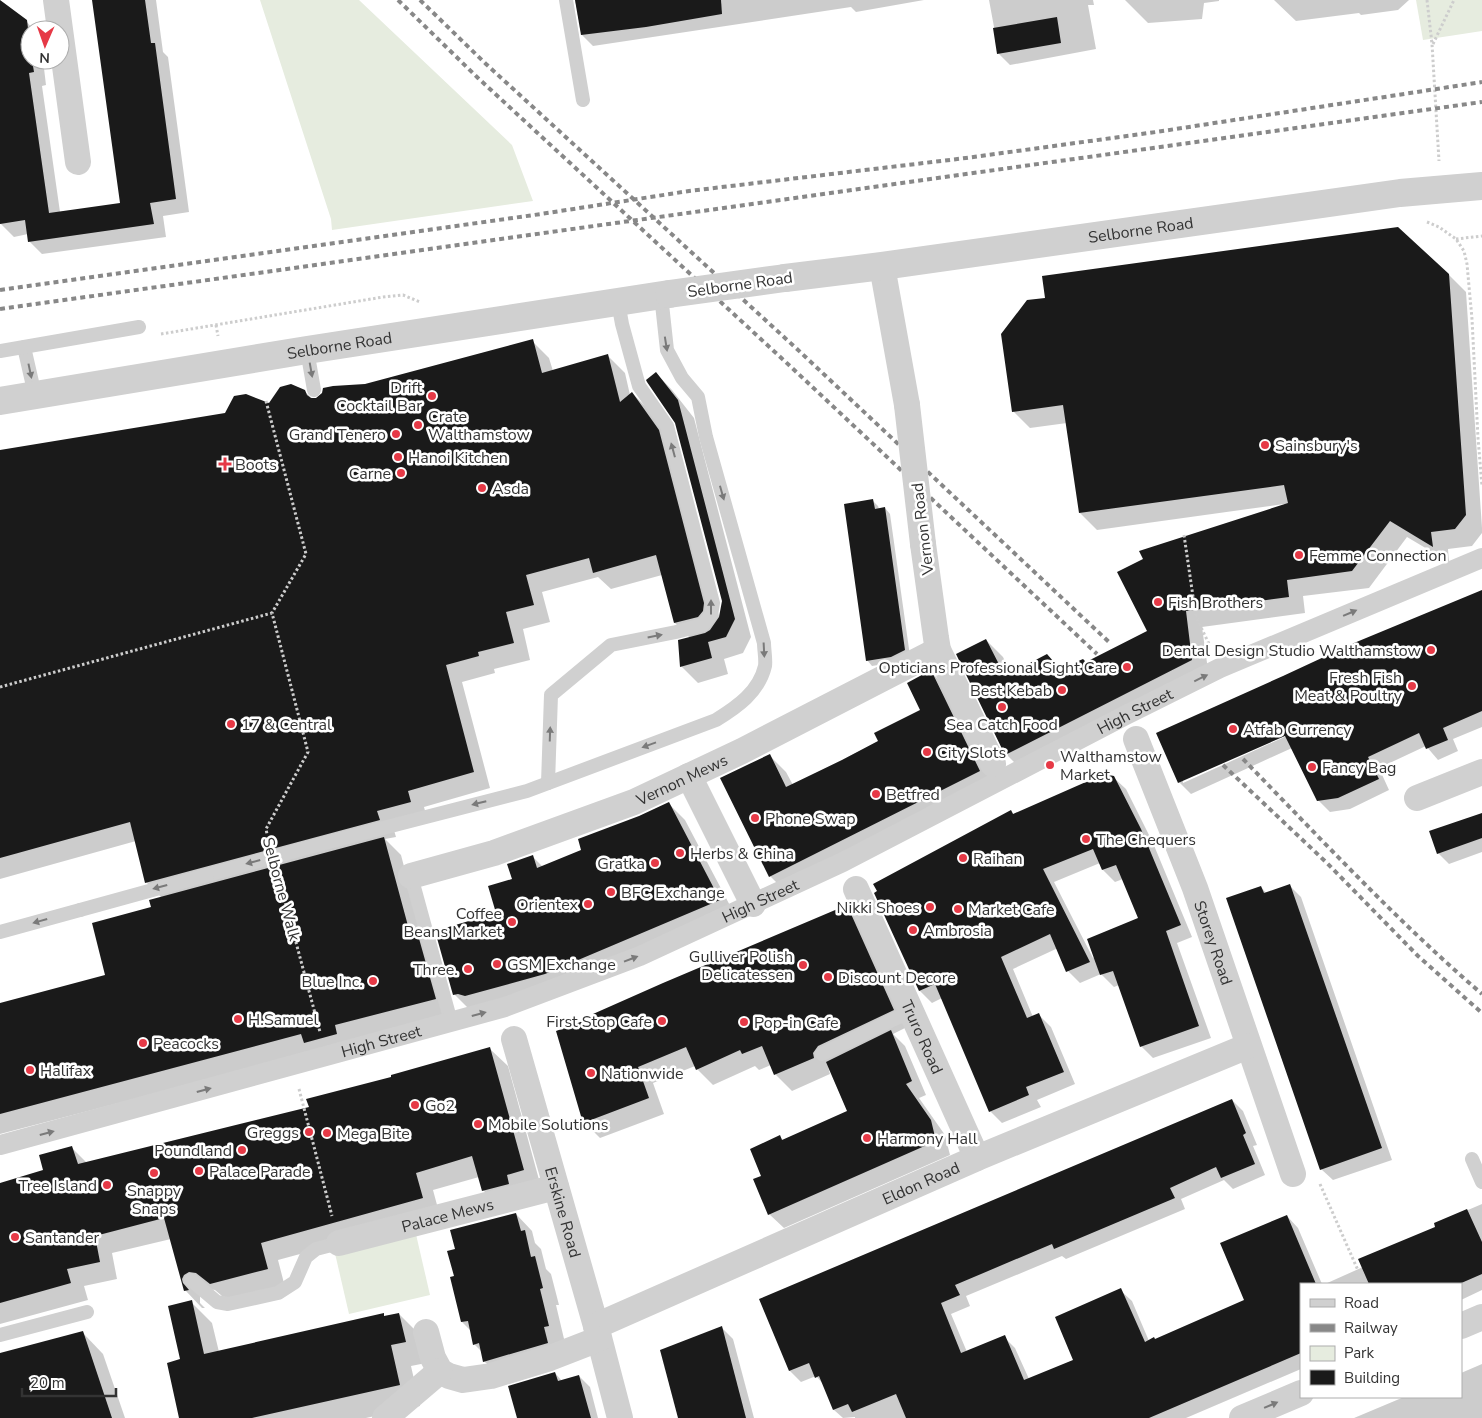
<svg xmlns="http://www.w3.org/2000/svg" width="1482" height="1418" font-family="'Nunito Sans',sans-serif">
<style>
.green{fill:#e6ecdf}
.shadow{fill:#0003;fill-rule:evenodd}
.building{fill:#1a1a1a}
.lines{fill:none;stroke-linecap:round;stroke-linejoin:round}
.path{stroke:#cdcdcd;stroke-width:3;stroke-dasharray:2.5 2.5;stroke-linecap:butt}
.service{stroke:#d0d0d0;stroke-width:14}
.pedestrian{stroke:#d0d0d0;stroke-width:20}
.minor{stroke:#d0d0d0;stroke-width:26}
.tertiary{stroke:#d0d0d0;stroke-width:28}
.rail{stroke:#888;stroke-width:4;stroke-dasharray:5 4;stroke-linecap:butt}
.service-bridge{stroke:#d0d0d0;stroke-width:14}
.minor-bridge{stroke:#d0d0d0;stroke-width:26}
.tertiary-bridge{stroke:#d0d0d0;stroke-width:28}
.oneway{fill:#7a7a7a}
.poi-dot{fill:#e63946;stroke:#fff;stroke-width:2}
.labels{text-anchor:middle;stroke-width:5;stroke-linejoin:round;paint-order:stroke}
.street-label{font-size:16px;fill:#333;stroke:#fff}
.poi-label{font-size:16px;fill:#333;stroke:#fff;text-anchor:start}
</style>
<rect width="100%" height="100%" fill="#fff"/>
<g class="green">
<path d="M260 0H359L512 145 533 201 332 230 331 219Z"/>
<path d="M1416 0H1482V31L1423 40Z"/>
<path d="M415 1230 430 1295 349 1314 334 1249Z"/>
</g>
<g class="shadow">
<path d="M93 0H156L163 52 168 57 189 212 163 216 166 237 42 254 29 241 28 234 14 237 0 223V4L26 21 34 30H30V60H43L46 85 42 86 60 212 122 204Z"/>
<path d="M575 0H924L856 12 851 7 593 46 582 35Z"/>
<path d="M989 0H1093L1094 5H1088L1096 49 1010 65 999 54Z"/>
<path d="M1125 0H1219V1L1204 3 1202 19 1148 23Z"/>
<path d="M1274 0H1409L1398 10 1361 15 1359 13 1296 21Z"/>
<path d="M1448 274 1466 292 1482 528V533L1472 546 1448 549 1449 562 1407 537 1369 588 1303 596 1305 613 1202 627 1209 677 1023 771 1006 754 986 640 1003 657 1011 674 1047 656 1061 670 1086 664 1148 632 1285 505 1284 504 1097 530 1080 513 1067 423 1030 428 1013 411Z"/>
<path d="M532 341 549 358 553 371 608 356 625 373 630 395 632 393 649 410 675 448 720 620 723 601 677 423 656 373 672 390 694 418 751 637 743 653 724 659 728 674 698 683 681 666 691 639 675 623 662 575 611 589 598 577 542 592 550 622 523 629 530 660 494 669 495 673 462 682 490 788 424 807 427 818 393 827 396 837 385 839 401 855 424 943 452 1016 0 1134V1004L107 976 152 908 162 898 146 882 136 841 0 879V451L225 414 269 405 304 391 313 399Z"/>
<path d="M873 501 878 506 879 509 885 508 890 514 910 656 897 662 872 666 867 660Z"/>
<path d="M1482 591V727L1453 739 1458 751 1438 760 1426 746 1379 768 1389 790 1350 809 1330 812 1318 800 1292 748 1191 794 1179 782 1157 734ZM1290 732 1291 734 1183 783V780Z"/>
<path d="M931 672 948 689 996 788 787 893 770 876 721 779 769 755 786 772 793 785 879 741 922 711Z"/>
<path d="M1113 777 1126 789 1153 843 1192 937 1177 943 1211 1038 1153 1058 1141 1046 1119 985 1114 987 1101 974 1080 983 1068 971 1058 948 1013 969 1033 1017 1039 1015 1051 1027 1075 1084 1037 1100 1041 1107 1002 1123 990 1111 942 998 932 1003 920 991 876 893 1011 811 1014 815ZM1100 863 1103 870 1115 882 1123 879 1140 919 1093 958 1054 882Z"/>
<path d="M669 804 685 820 736 917 471 1011 454 994 498 914 532 856 543 867 583 850 640 817Z"/>
<path d="M1482 814V852L1449 864 1438 853Z"/>
<path d="M1290 886 1301 897 1392 1160 1333 1180 1321 1169 1261 887 1267 894Z"/>
<path d="M846 906 862 922 909 1026 893 1034 905 1046 926 1095 919 1098 945 1135 950 1155 784 1228 769 1214 763 1177 780 1137 783 1140 848 1112 828 1067 830 1074 792 1091 776 1075 771 1065 759 1070 755 1066 713 1085 697 1069 695 1066 653 1083 664 1114 600 1138 584 1122 596 1017Z"/>
<path d="M490 1049 508 1066 541 1187 501 1208 483 1190 479 1177 433 1190 440 1216 278 1260 285 1287 229 1302 215 1290 207 1289 202 1292 200 1297V1303L205 1308H202L185 1290 171 1239 112 1253 117 1279 84 1286 88 1300 0 1324V1185L45 1171 71 1147 87 1163 310 1108 393 1078Z"/>
<path d="M1232 1100 1243 1111 1257 1145 1253 1146 1265 1175 1233 1189 1224 1180 1181 1199 1185 1209 1066 1259 1062 1256 966 1296 970 1306 951 1314 967 1352 1004 1337 1015 1348 1029 1379 1074 1360 1120 1290 1132 1301 1149 1341 1156 1340 1246 1301 1287 1216 1298 1228 1322 1284H1301V1369L1186 1418H855V1417L843 1418 834 1410 824 1385 816 1376 801 1382 790 1371 760 1300Z"/>
<path d="M1482 1204V1290L1461 1300V1284H1325L1363 1267 1437 1227 1435 1224Z"/>
<path d="M516 1214 532 1231 535 1243 541 1249 546 1269 551 1274 559 1305H556L565 1343 501 1378 484 1361 482 1352 474 1344 471 1331 462 1322 455 1277 457 1250Z"/>
<path d="M191 1302 212 1323 219 1352 383 1315 385 1317 399 1314 420 1335 426 1363 411 1366 420 1406 366 1418H181L182 1360Z"/>
<path d="M722 1328 733 1339 754 1418H679Z"/>
<path d="M82 1332 103 1354 125 1418H0V1354Z"/>
<path d="M1482 1364V1418H1354L1404 1397H1461V1373Z"/>
<path d="M555 1373 562 1381 579 1376 590 1387 598 1418H519Z"/>
</g>
<g class="building">
<path d="M0 0 27 20 30 45V60H32L34 72 29 73 49 213 120 203 92 0H145L151 43H155L176 199 150 203 154 224 28 242 25 220 0 224Z"/>
<path d="M575 0H721L722 14 646 27 581 35Z"/>
<path d="M1057 17 1061 43 997 54 993 28Z"/>
<path d="M1398 227 1449 274 1466 515 1455 529 1431 532 1433 547 1390 521 1352 571 1287 580 1289 597 1186 611 1192 660 1005 755 956 654 986 639 1005 676 1047 654 1060 669 1083 659 1086 662 1147 631 1117 572 1143 559 1139 551 1288 503 1284 485 1079 513 1063 405 1012 412 1001 334 1027 300 1045 298 1042 276Z"/>
<path d="M533 339 542 373 608 354 620 402 632 392 659 430 704 603 703 611 698 617 674 623 656 555 593 573 589 558 526 575 534 605 506 612 514 643 478 652 479 656 446 665 474 772 408 791 411 802 377 811 380 820 145 883 130 822 0 858V450L225 413 234 396 246 394 269 403 280 387 291 384 305 390 307 395 311 398H316L322 393 323 388 333 386 365 384Z"/>
<path d="M656 372 678 400 735 619 726 637 708 642 712 658 680 667 678 640 705 633 710 630 719 617 722 601 675 423 647 382 646 380Z"/>
<path d="M873 499 875 509 885 507 905 650 891 657 866 661 844 504Z"/>
<path d="M1482 590V711L1443 728 1448 740 1426 749 1419 733 1368 757 1379 779 1338 798 1317 801 1285 736 1178 783 1156 733 1283 676 1354 643Z"/>
<path d="M931 670 980 771 769 877 720 778 770 754 786 787 842 760 878 741 874 733 920 710 907 683Z"/>
<path d="M1104 774 1114 776 1141 829 1181 925 1166 931 1199 1026 1140 1047 1113 971 1100 975 1087 939 1138 918 1116 865 1102 870 1093 849 1043 869 1090 962 1066 972 1050 934 1001 957 1027 1018 1039 1013 1064 1072 1026 1087 1029 1095 989 1112 935 984 919 991 874 893 877 891 873 884 1011 810 1013 814Z"/>
<path d="M669 802 720 900 545 974 465 996 458 994 453 995 435 931 496 913 488 886 512 879 507 864 533 855 537 868 581 850 578 839 639 816Z"/>
<path d="M1482 813V838L1437 854 1429 831Z"/>
<path d="M384 837 411 937 418 935 436 999 335 1025 337 1034 304 1043 301 1034 0 1114V1003L105 975 92 923 151 907 149 900Z"/>
<path d="M1290 884 1382 1148 1320 1170 1226 898 1261 886 1264 893Z"/>
<path d="M847 905 894 1010 818 1046 813 1053 814 1058 774 1075 762 1046 742 1054 740 1050 696 1070 686 1047 638 1067 649 1098 583 1123 556 1031 594 1017 593 1014 663 983Z"/>
<path d="M891 1030 912 1081 906 1084 931 1120 936 1141 768 1215 753 1179 761 1176 750 1149 780 1135 782 1140 847 1111 826 1062Z"/>
<path d="M490 1047 524 1170 507 1175 509 1184 482 1191 472 1156 416 1173 423 1198 261 1243 268 1269 210 1284 196 1273 189 1272 184 1275 182 1279 183 1283 189 1290 184 1291 164 1218 95 1236 100 1262 67 1269 71 1283 0 1303V1183L43 1170 39 1155 72 1146 78 1164 309 1107 306 1099 391 1077V1075Z"/>
<path d="M1232 1099 1246 1133 1243 1135 1255 1164 1221 1178 1216 1167 1170 1188 1175 1198 1054 1249 1052 1244 955 1285 960 1295 941 1303 961 1353 1005 1335 1024 1380 1073 1360 1055 1317 1121 1288 1145 1342 1154 1337 1155 1339 1244 1300 1220 1243 1287 1215 1316 1284H1301V1353L1149 1418H906L896 1394 852 1412 848 1404 833 1410 819 1376 815 1378 809 1363 789 1371 759 1299Z"/>
<path d="M1467 1209 1482 1242V1274L1459 1284H1369L1358 1259 1435 1227 1434 1223Z"/>
<path d="M516 1213 521 1231 525 1230 531 1257 535 1256 543 1288 540 1289 549 1326 544 1327 548 1343 483 1362 479 1343 473 1345 468 1321 461 1322 450 1277 454 1276 447 1251 455 1249 450 1230Z"/>
<path d="M192 1300 204 1354 384 1313V1316L399 1313 406 1342 391 1345 400 1385 252 1418H179L167 1363 180 1359 168 1306Z"/>
<path d="M722 1326 746 1418H678L660 1350Z"/>
<path d="M83 1331 112 1418H0V1353Z"/>
<path d="M555 1372 558 1381 579 1375 591 1418H517L508 1386Z"/>
</g>
<g class="lines">
<g class="path">
<path d="M1427 0 1432 44 1439 161"/>
<path d="M1433 44 1454 0"/>
<path d="M1427 222 1439 227 1456 239 1464 251 1467 264 1472 319 1478 438 1482 486"/>
<path d="M1456 239 1482 236"/>
<path d="M216 325 218 336"/>
<path d="M161 334 383 297 403 295 420 302"/>
<path d="M266 401 306 554 272 613"/>
<path d="M1184 535 1196 617 1210 646"/>
<path d="M0 687 272 613 308 752 266 829 267 834"/>
<path d="M279 879 320 1032"/>
<path d="M299 1089 332 1216"/>
<path d="M1320 1184 1364 1284"/>
</g>
<g class="service">
<path d="M566 0 583 100"/>
<path d="M24 347 35 395"/>
<path d="M307 350 314 390"/>
<path d="M0 351 139 327"/>
<path d="M548 783 551 695 611 645 676 632 703 625 711 615 713 603 667 426 639 386 622 324 618 302"/>
<path d="M207 875 317 845 527 791 716 720C737 707 759 692 765 666 766 659 764 650 764 643L706 437 698 397 682 378 667 350 661 295"/>
<path d="M411 876 451 1022"/>
<path d="M0 932 80 910"/>
<path d="M822 1054 911 1011"/>
<path d="M1472 1159 1482 1182"/>
<path d="M191 1280 217 1302 228 1304 278 1293 295 1282 306 1257 316 1249 339 1243"/>
<path d="M0 1335 87 1312"/>
</g>
<path class="pedestrian" id="s1" d="M0 1145 505 1007 640 956 843 862 1126 715 1220 668 1482 558"/>
<g class="minor">
<path d="M56 0 78 162"/>
<path d="M882 266 907 405"/>
<path d="M923 544 936 638 938 650 993 764"/>
<path id="s2" d="M1136 739 1195 888 1293 1174"/>
<path d="M689 776 753 904"/>
<path d="M1417 798 1482 772"/>
<path id="s3" d="M411 876 494 853 634 802 742 751 938 650"/>
<path id="s4" d="M856 889 977 1158"/>
<path id="s5" d="M514 1039 596 1326 620 1418"/>
<path id="s6" d="M339 1243 556 1187"/>
<path id="s7" d="M596 1326 977 1158 1248 1046"/>
<path d="M1461 1326 1482 1317"/>
<path d="M426 1332 433 1358 440 1371 449 1376 463 1380 491 1376 550 1358 599 1339"/>
<path d="M385 1418 440 1371"/>
<path d="M1242 1418 1301 1393"/>
</g>
<g class="tertiary">
<path id="s8" d="M785 278 882 266 1400 193 1482 186"/>
<path id="s9" d="M0 401 307 350 669 294"/>
</g>
<g class="rail">
<path d="M398 0 478 78 790 366 1097 654"/>
<path d="M420 0 486 64 797 349 1110 643"/>
<path d="M0 290 541 214 689 191 966 158 1156 132 1482 82"/>
<path d="M0 309 1482 102"/>
<path d="M1243 759C1321 839 1397 921 1482 994"/>
<path d="M1223 765 1327 863 1418 956 1482 1013"/>
</g>
<path class="service-bridge" d="M80 910 207 875"/>
<path class="minor-bridge" d="M907 405 923 544"/>
<path class="tertiary-bridge" d="M669 294 785 278"/>
</g>
<defs><path id="oneway-solid" d="M-6-.8H1V-3.2L6.5 0L1 3.2V.8H-6Z" transform="scale(1.25)"/></defs>
<g class="oneway">
<use href="#oneway-solid" transform="translate(666 344) rotate(81)"/>
<use href="#oneway-solid" transform="translate(311 370) rotate(80)"/>
<use href="#oneway-solid" transform="translate(30 371) rotate(78)"/>
<use href="#oneway-solid" transform="translate(673 450) rotate(-105)"/>
<use href="#oneway-solid" transform="translate(722 493) rotate(74)"/>
<use href="#oneway-solid" transform="translate(711 607) rotate(-90)"/>
<use href="#oneway-solid" transform="translate(1350 613) rotate(-23)"/>
<use href="#oneway-solid" transform="translate(655 636) rotate(-11)"/>
<use href="#oneway-solid" transform="translate(764 650) rotate(87)"/>
<use href="#oneway-solid" transform="translate(1201 678) rotate(-26)"/>
<use href="#oneway-solid" transform="translate(550 734) rotate(-88)"/>
<use href="#oneway-solid" transform="translate(649 745) rotate(160)"/>
<use href="#oneway-solid" transform="translate(479 803) rotate(166)"/>
<use href="#oneway-solid" transform="translate(253 862) rotate(165)"/>
<use href="#oneway-solid" transform="translate(160 887) rotate(165)"/>
<use href="#oneway-solid" transform="translate(40 921) rotate(164)"/>
<use href="#oneway-solid" transform="translate(631 959) rotate(-21)"/>
<use href="#oneway-solid" transform="translate(479 1014) rotate(-15)"/>
<use href="#oneway-solid" transform="translate(204 1090) rotate(-15)"/>
<use href="#oneway-solid" transform="translate(47 1133) rotate(-15)"/>
<use href="#oneway-solid" transform="translate(1271 1405) rotate(-23)"/>
</g>
<g class="poi-dot">
<circle cx="432" cy="396" r="5"/>
<circle cx="418" cy="425" r="5"/>
<circle cx="396" cy="434" r="5"/>
<circle cx="1265" cy="445" r="5"/>
<circle cx="398" cy="457" r="5"/>
<path d="M222.5 456.5h5v5h5v5h-5v5h-5v-5h-5v-5h5z"/>
<circle cx="401" cy="473" r="5"/>
<circle cx="482" cy="488" r="5"/>
<circle cx="1299" cy="555" r="5"/>
<circle cx="1158" cy="602" r="5"/>
<circle cx="1431" cy="650" r="5"/>
<circle cx="1127" cy="667" r="5"/>
<circle cx="1412" cy="686" r="5"/>
<circle cx="1062" cy="690" r="5"/>
<circle cx="1002" cy="707" r="5"/>
<circle cx="231" cy="724" r="5"/>
<circle cx="1233" cy="729" r="5"/>
<circle cx="927" cy="752" r="5"/>
<circle cx="1050" cy="765" r="5"/>
<circle cx="1312" cy="767" r="5"/>
<circle cx="876" cy="794" r="5"/>
<circle cx="755" cy="818" r="5"/>
<circle cx="1086" cy="839" r="5"/>
<circle cx="680" cy="853" r="5"/>
<circle cx="963" cy="858" r="5"/>
<circle cx="655" cy="863" r="5"/>
<circle cx="611" cy="892" r="5"/>
<circle cx="588" cy="904" r="5"/>
<circle cx="930" cy="907" r="5"/>
<circle cx="958" cy="909" r="5"/>
<circle cx="512" cy="922" r="5"/>
<circle cx="913" cy="930" r="5"/>
<circle cx="497" cy="964" r="5"/>
<circle cx="803" cy="965" r="5"/>
<circle cx="468" cy="969" r="5"/>
<circle cx="828" cy="977" r="5"/>
<circle cx="373" cy="981" r="5"/>
<circle cx="238" cy="1019" r="5"/>
<circle cx="662" cy="1021" r="5"/>
<circle cx="744" cy="1022" r="5"/>
<circle cx="143" cy="1043" r="5"/>
<circle cx="30" cy="1070" r="5"/>
<circle cx="591" cy="1073" r="5"/>
<circle cx="415" cy="1105" r="5"/>
<circle cx="478" cy="1124" r="5"/>
<circle cx="309" cy="1132" r="5"/>
<circle cx="327" cy="1133" r="5"/>
<circle cx="867" cy="1138" r="5"/>
<circle cx="242" cy="1150" r="5"/>
<circle cx="199" cy="1171" r="5"/>
<circle cx="154" cy="1173" r="5"/>
<circle cx="107" cy="1185" r="5"/>
<circle cx="15" cy="1237" r="5"/>
</g>
<g class="labels">
<g class="street-label">
<text dy="6" stroke="none"><textPath href="#s8" startOffset="359">Selborne Road</textPath></text>
<text transform="translate(740 284) rotate(-8)" y="6">Selborne Road</text>
<text dy="6" stroke="none"><textPath href="#s9" startOffset="344">Selborne Road</textPath></text>
<text transform="translate(922 529) rotate(-97)" y="6">Vernon Road</text>
<text dy="6" stroke="none"><textPath href="#s1" startOffset="1220">High Street</textPath></text>
<text dy="6" stroke="none"><textPath href="#s3" startOffset="288">Vernon Mews</textPath></text>
<text transform="translate(282 889) rotate(75)" y="6">Selborne Walk</text>
<text dy="6" stroke="none"><textPath href="#s1" startOffset="800">High Street</textPath></text>
<text dy="6" stroke="none"><textPath href="#s2" startOffset="218">Storey Road</textPath></text>
<text dy="6" stroke="none"><textPath href="#s4" startOffset="162">Truro Road</textPath></text>
<text dy="6" stroke="none"><textPath href="#s1" startOffset="395">High Street</textPath></text>
<text dy="6" stroke="none"><textPath href="#s7" startOffset="355">Eldon Road</textPath></text>
<text dy="6" stroke="none"><textPath href="#s5" startOffset="180">Erskine Road</textPath></text>
<text dy="6" stroke="none"><textPath href="#s6" startOffset="112">Palace Mews</textPath></text>
</g>
<g class="poi-label">
<text x="422" y="393" text-anchor="end">Drift<tspan x="422" dy="18">Cocktail Bar</tspan></text>
<text x="428" y="422">Crate<tspan x="428" dy="18">Walthamstow</tspan></text>
<text x="386" y="440" text-anchor="end">Grand Tenero</text>
<text x="1275" y="451">Sainsbury's</text>
<text x="408" y="463">Hanoi Kitchen</text>
<text x="235" y="470">Boots</text>
<text x="391" y="479" text-anchor="end">Carne</text>
<text x="492" y="494">Asda</text>
<text x="1309" y="561">Femme Connection</text>
<text x="1168" y="608">Fish Brothers</text>
<text x="1421" y="656" text-anchor="end">Dental Design Studio Walthamstow</text>
<text x="1117" y="673" text-anchor="end">Opticians Professional Sight Care</text>
<text x="1402" y="683" text-anchor="end">Fresh Fish<tspan x="1402" dy="18">Meat &amp; Poultry</tspan></text>
<text x="1052" y="696" text-anchor="end">Best Kebab</text>
<text x="241" y="730">17 &amp; Central</text>
<text x="1002" y="730" text-anchor="middle">Sea Catch Food</text>
<text x="1243" y="735">Atfab Currency</text>
<text x="937" y="758">City Slots</text>
<text x="1060" y="762">Walthamstow<tspan x="1060" dy="18">Market</tspan></text>
<text x="1322" y="773">Fancy Bag</text>
<text x="886" y="800">Betfred</text>
<text x="765" y="824">Phone Swap</text>
<text x="1096" y="845">The Chequers</text>
<text x="690" y="859">Herbs &amp; China</text>
<text x="973" y="864">Raihan</text>
<text x="645" y="869" text-anchor="end">Gratka</text>
<text x="621" y="898">BFC Exchange</text>
<text x="578" y="910" text-anchor="end">Orientex</text>
<text x="920" y="913" text-anchor="end">Nikki Shoes</text>
<text x="968" y="915">Market Cafe</text>
<text x="502" y="919" text-anchor="end">Coffee<tspan x="502" dy="18">Beans Market</tspan></text>
<text x="923" y="936">Ambrosia</text>
<text x="793" y="962" text-anchor="end">Gulliver Polish<tspan x="793" dy="18">Delicatessen</tspan></text>
<text x="507" y="970">GSM Exchange</text>
<text x="458" y="975" text-anchor="end">Three.</text>
<text x="838" y="983">Discount Decore</text>
<text x="363" y="987" text-anchor="end">Blue Inc.</text>
<text x="248" y="1025">H.Samuel</text>
<text x="652" y="1027" text-anchor="end">First Stop Cafe</text>
<text x="754" y="1028">Pop-in Cafe</text>
<text x="153" y="1049">Peacocks</text>
<text x="40" y="1076">Halifax</text>
<text x="601" y="1079">Nationwide</text>
<text x="425" y="1111">Go2</text>
<text x="488" y="1130">Mobile Solutions</text>
<text x="299" y="1138" text-anchor="end">Greggs</text>
<text x="337" y="1139">Mega Bite</text>
<text x="877" y="1144">Harmony Hall</text>
<text x="232" y="1156" text-anchor="end">Poundland</text>
<text x="209" y="1177">Palace Parade</text>
<text x="97" y="1191" text-anchor="end">Tree Island</text>
<text x="154" y="1196" text-anchor="middle">Snappy<tspan x="154" dy="18">Snaps</tspan></text>
<text x="25" y="1243">Santander</text>
</g>
</g>
<rect x="1300" y="1283" width="162" height="115" fill="#ffffff" stroke="#adadad"/>
<rect x="1310" y="1299" width="25" height="8" fill="#d0d0d0" stroke="#adadad"/>
<text x="1344" y="1308" font-size="15" fill="#333333">Road</text>
<rect x="1310" y="1324" width="25" height="8" fill="#888888" stroke="#adadad"/>
<text x="1344" y="1333" font-size="15" fill="#333333">Railway</text>
<rect x="1310" y="1346" width="25" height="15" fill="#e6ecdf" stroke="#adadad"/>
<text x="1344" y="1358" font-size="15" fill="#333333">Park</text>
<rect x="1310" y="1370" width="25" height="15" fill="#1a1a1a" stroke="#adadad"/>
<text x="1344" y="1383" font-size="15" fill="#333333">Building</text>
<g transform="translate(45 45) rotate(182)"><circle r="24" fill="#ffffff" stroke="#adadad"/>
<path d="M0-4L9 19L0 12L-9 19Z" fill="#e63946"/>
<text y="-8" font-size="14" font-weight="bold" text-anchor="middle" fill="#333333">N</text>
</g>
<path d="M22 1388v8h94v-8" fill="none" stroke="#333333" stroke-width="2.5"/>
<text x="30" y="1388" font-size="15" fill="#333333" stroke="#ffffff" stroke-width="4" paint-order="stroke">20 m</text>
</svg>
